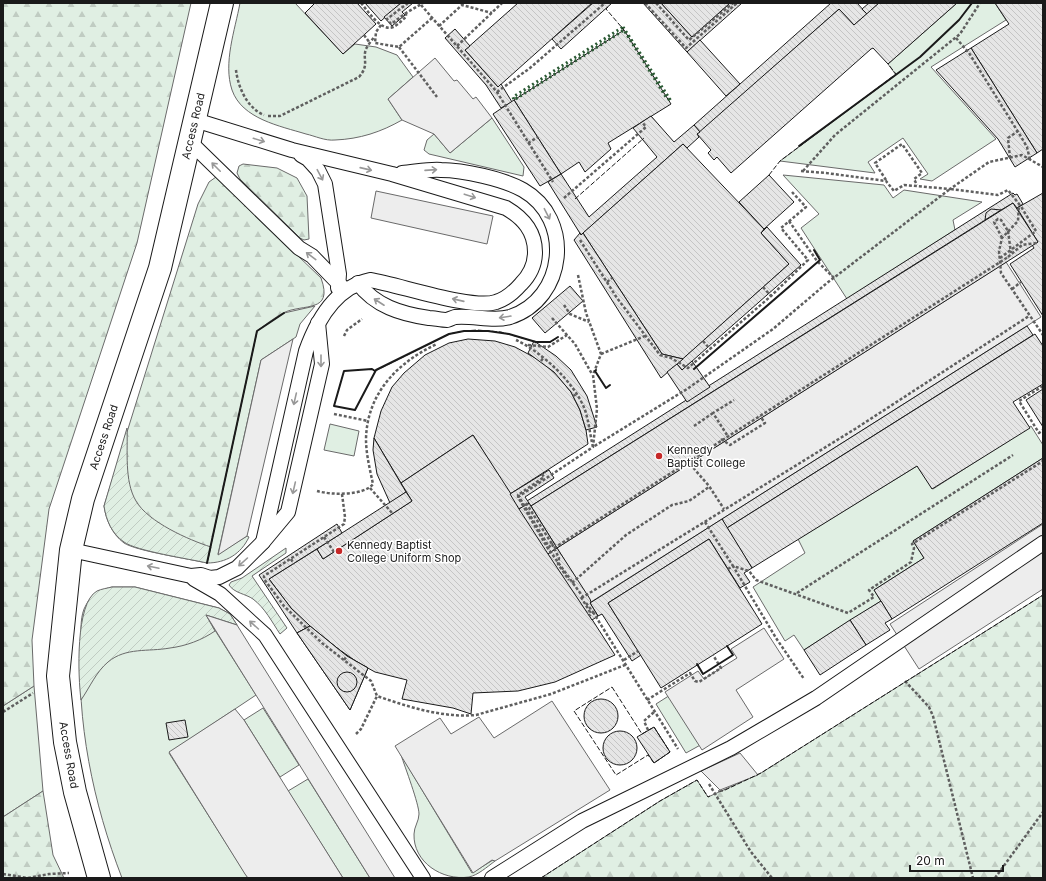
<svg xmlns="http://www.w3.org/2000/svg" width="1046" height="881" font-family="Inter,sans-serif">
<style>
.grass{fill:#e0efe3;stroke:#6a6a6a}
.forest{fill:url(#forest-firs);stroke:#6a6a6a}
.garden{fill:url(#garden-furrows);stroke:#6a6a6a}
.parking{fill:#ededed;stroke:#6a6a6a}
.building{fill:url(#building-back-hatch);stroke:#1a1a1a;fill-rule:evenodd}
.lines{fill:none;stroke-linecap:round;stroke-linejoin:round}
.lane-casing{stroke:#1a1a1a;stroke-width:16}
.street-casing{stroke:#1a1a1a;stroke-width:24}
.path{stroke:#5f5f5f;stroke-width:2.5;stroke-dasharray:3 2;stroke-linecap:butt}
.lane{stroke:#fff;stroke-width:14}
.street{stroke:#fff;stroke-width:22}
.path-bridge{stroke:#5f5f5f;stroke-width:2.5;stroke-dasharray:3 2;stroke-linecap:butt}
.hedge{stroke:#2b5a34;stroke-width:3;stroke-dasharray:2 3;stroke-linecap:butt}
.fence{stroke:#1a1a1a;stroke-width:1;stroke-dasharray:5 2;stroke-linecap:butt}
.wall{stroke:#1a1a1a;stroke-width:2}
.oneway{stroke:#989898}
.poi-dot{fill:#c62828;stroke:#fff;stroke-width:1.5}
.labels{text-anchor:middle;stroke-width:3;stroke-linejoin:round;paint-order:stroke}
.street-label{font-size:11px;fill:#1a1a1a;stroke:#fff}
.poi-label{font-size:11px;fill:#1a1a1a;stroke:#fff;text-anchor:start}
</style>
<defs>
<pattern id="forest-firs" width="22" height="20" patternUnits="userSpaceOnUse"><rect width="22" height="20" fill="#e0efe3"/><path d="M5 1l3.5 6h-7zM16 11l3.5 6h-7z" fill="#c0ccc2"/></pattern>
<pattern id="garden-furrows" width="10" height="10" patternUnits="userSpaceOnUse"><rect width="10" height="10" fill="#e0efe3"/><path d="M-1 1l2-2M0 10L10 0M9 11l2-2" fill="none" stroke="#c0ccc2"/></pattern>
<pattern id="building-back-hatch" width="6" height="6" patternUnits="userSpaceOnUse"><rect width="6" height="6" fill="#e6e6e6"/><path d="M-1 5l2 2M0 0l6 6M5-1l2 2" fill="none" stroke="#c5c5c5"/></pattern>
</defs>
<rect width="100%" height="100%" fill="#fff"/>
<g class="grass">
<path d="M240 3H295L343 54 355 44 376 47 397 55 413 77 388 99 402 120C381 132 360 139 335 140 325 141 315 136 306 134 280 126 242 119 232 90 223 63 235 30 240 3Z"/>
<path d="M957 3H995L1006 20 931 67 996 139 932 181 920 179 928 174 903 138 868 162 875 173 780 161 896 75 888 64Z"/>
<path d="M492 118 524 167 523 176 429 154 424 150 427 140 434 134 450 153Z"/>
<path d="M783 175 884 185 893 198 904 190 982 202 953 220 955 230 847 299 801 228 819 214Z"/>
<path d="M315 306 300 324 296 337 261 360 218 554 247 536 249 537C241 554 226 563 207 563L257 331 284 313Z"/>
<path d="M330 424 359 431 354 456 324 450Z"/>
<path d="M1031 426 1043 445V458L913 541 924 558 874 590 881 601 804 650 794 635 785 641 753 587 805 553 798 539 917 466 933 489Z"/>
<path d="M112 587H135L219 608 230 614 237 625 206 616 256 695 169 753 248 878H122C93 803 76 721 81 641 81 629 80 615 86 605 92 593 100 590 112 587Z"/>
<path d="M34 686 43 791 3 817V706Z"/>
<path d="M678 690 704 743 686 753 656 704Z"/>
<path d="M263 708 299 765 280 777 244 720Z"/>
<path d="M401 755 472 873 493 860 495 861C487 867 478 875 469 877 442 881 413 862 414 834 414 827 419 821 419 814 419 804 405 767 401 755Z"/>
<path d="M308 779 370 878H343L288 791Z"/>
</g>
<g class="forest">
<path d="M3 3H191L137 243 49 509 32 640 34 686 3 706Z"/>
<path d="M243 164 277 168 297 178 307 196 309 239 304 240 300 238 240 179 237 173 239 166Z"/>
<path d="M216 177 321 278C334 314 303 303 283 313 274 318 265 325 257 331L207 563C190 559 136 551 124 543 112 534 106 520 104 506L198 204 209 182Z"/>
<path d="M1043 595V878H541L660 801 697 780 708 797 761 773Z"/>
<path d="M43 791 53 855 64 878H3V817Z"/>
</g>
<g class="garden">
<path d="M127 428C128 450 124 481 136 501 148 522 189 540 211 547L207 563C190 559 136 551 124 542 112 534 106 520 104 506Z"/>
<path d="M286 548V553L252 576 287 628 280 634C272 622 265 608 253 599 246 594 234 593 229 585L231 582 242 578Z"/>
<path d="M112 587H135L219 608 230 614 237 625 206 615 215 631C202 640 186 646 170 648 148 652 126 647 108 662 96 672 90 687 81 700 78 677 75 603 97 591 101 589 108 588 112 587Z"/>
</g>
<g class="parking">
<path d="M435 58 454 81 457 80 473 99 476 97 492 118 450 153 434 134 402 120 388 99Z"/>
<path d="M376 191 493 216 487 244 371 218Z"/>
<path d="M1006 262 1041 317 591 602 557 548Z"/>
<path d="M293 339 247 536 218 555 261 360Z"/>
<path d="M1043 524V589L919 669 890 624Z"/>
<path d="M206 615 237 625 395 878H370Z"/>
<path d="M764 628 784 659 736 690 753 717 702 750 665 692 698 671 704 679 721 668 737 658 731 649Z"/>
<path d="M552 701 610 790 495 861 492 860 473 873 395 746 440 718 451 734 479 717 494 738Z"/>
<path d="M235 709 244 720 343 878H248L245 874 169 752Z"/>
<path d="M740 753 758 775 720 790 701 771Z"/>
</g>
<g class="building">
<path d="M315 3H357L376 24 343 54 305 13Z"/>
<path d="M365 3H401L381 21Z"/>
<path d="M401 3H413L402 12 405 15 392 26 384 17Z"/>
<path d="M518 3H592L498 87 465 50Z"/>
<path d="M593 3H612L561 49 552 39Z"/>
<path d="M643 3H661L692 37 730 3H742L687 52Z"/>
<path d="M661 3H730L692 37Z"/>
<path d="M831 3H857L867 14 854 25 839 9 838 10 700 132 694 125Z"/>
<path d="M869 3H879L867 14 862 9Z"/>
<path d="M879 3H957L888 64 873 48 871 49 731 173 717 157 714 160 708 153 711 150 697 134 838 10 839 9 854 25Z"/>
<path d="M995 3H1043V149L1037 153 971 48 1009 24Z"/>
<path d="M455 29 470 46 465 50 498 87 501 84 512 102 501 108 486 85 445 38Z"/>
<path d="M624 30 671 104 608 143 611 149 585 172 579 162 561 174 514 100Z"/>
<path d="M700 40 740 84 726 96 687 52Z"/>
<path d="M971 48 1037 153 1015 167 998 139 936 70Z"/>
<path d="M514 100 561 174 540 186 493 114Z"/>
<path d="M651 116 674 142 694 125 700 132 697 134 699 137 687 148 683 144 581 235 548 182 561 174 589 217 657 157 633 128Z"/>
<path d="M683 144 764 229 761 233 789 264 683 359 662 354 583 233Z"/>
<path d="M769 175 794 202 764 229 739 202Z"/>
<path d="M1013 193 1015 195 1017 194 1023 204 1017 208 1013 203 1001 210 531 506 527 501Z"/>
<path d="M1043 193V316L1010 264 1034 248 1032 245 1038 242 1017 208Z"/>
<path d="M1013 203 1038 242 557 548 531 506Z"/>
<path d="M991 209 1001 210 985 220 986 213Z"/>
<path d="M767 227 801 265 682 370 677 364 789 264 761 233Z"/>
<path d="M580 233 581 235 583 233 662 354 683 359 661 378 574 240Z"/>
<path d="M570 286 583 301 545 333 532 318Z"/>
<path d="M1027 326 1033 335 727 528 722 519Z"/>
<path d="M1035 334 1043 346V384L1013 402 1030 428 932 489 917 466 752 568 727 528Z"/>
<path d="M468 339 495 341 515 347 541 361 557 375 571 392 580 410 586 430 588 444 510 494 473 435 401 483 374 438 381 411 392 387 404 373 425 355 449 343Z"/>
<path d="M534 341 556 356 571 370 587 396 597 427 586 430 580 410 571 392 554 372 528 353Z"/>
<path d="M692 361 710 387 687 402 667 372 677 364 682 370Z"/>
<path d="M1043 389V427L1026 400Z"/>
<path d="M473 435 615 655 555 682 518 691 473 693 471 714 453 708 402 699 407 680 375 672 357 662 337 648 315 631 291 608 269 579 317 549 323 559 412 501 401 483Z"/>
<path d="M374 438 406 492 390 503 377 474 373 450Z"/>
<path d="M1043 458V523L892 619 874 590 924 558 913 541Z"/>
<path d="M549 470 554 478 525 497 529 503 519 509 510 494Z"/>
<path d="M406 492 412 501 323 559 317 549Z"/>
<path d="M529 503 557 548 548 554 519 509Z"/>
<path d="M722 519 752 568 744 573 750 582 740 588 709 539 608 603 641 655 632 661 602 614 598 616 590 603Z"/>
<path d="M337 524 342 533 269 579 291 608 310 626 297 633 259 575Z"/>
<path d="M709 539 762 624 661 688 608 603Z"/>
<path d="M557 548 590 599 591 602 590 603 598 616 592 620 548 554Z"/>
<path d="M881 601 892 619 885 623 890 630 866 645 850 620Z"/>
<path d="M850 620 866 645 820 675 804 650Z"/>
<path d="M310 626 347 656 368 668 350 710 297 633ZM350 672 356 676 357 686 352 692 346 693 339 689 337 681 340 675Z"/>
<path d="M310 626 347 656 368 668 350 710 297 633Z"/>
<circle cx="347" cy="682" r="10"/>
<circle cx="601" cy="716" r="17"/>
<path d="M185 720 188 737 169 740 166 723Z"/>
<path d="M654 727 670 752 654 763 637 737Z"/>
<circle cx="620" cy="748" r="17"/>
</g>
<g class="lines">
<g class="lane-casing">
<g id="lane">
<path d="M195 120 292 150 392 174 506 208C523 218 535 231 535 252 535 264 530 275 521 284 514 292 506 299 496 302 472 310 400 285 370 280 336 287 317 320 306 351L263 542"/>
<path d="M190 142 299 248 312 256 345 290"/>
<path d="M301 155 308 159 318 170 325 184 339 274 338 288"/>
<path d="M358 283C375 306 401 314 429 318 434 318 441 320 447 320 450 319 452 318 455 317 473 315 493 322 510 317 566 299 574 219 523 190 504 179 463 170 441 170 429 169 415 172 402 173"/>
<path d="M71 550 191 576 201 575 210 578 219 577 237 568 263 542 288 512 322 364 318 323"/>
<path d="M194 579 220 594 265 635 423 878"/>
<path d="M492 878 582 821 731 748 816 698 1043 543"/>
</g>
</g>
<g class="street-casing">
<g id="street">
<path id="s1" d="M99 878 75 792 65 742 58 676 71 550 83 499 160 268 222 3"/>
</g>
</g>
<g class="path">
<path d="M361 3C368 11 381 32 393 27 398 25 402 20 406 17V13"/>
<path d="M408 3 387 19 391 24 406 13 423 3"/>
<path d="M645 3 686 48 737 3"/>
<path d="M656 3 689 40 733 3"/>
<path d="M421 5 497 92 553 182"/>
<path d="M381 25 376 32 375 43 399 47 432 18"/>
<path d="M439 26 462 5 492 13"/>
<path d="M364 35 370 43"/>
<path d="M956 38 969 53 1020 135 1027 147 1030 160"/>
<path d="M457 46 502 3"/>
<path d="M399 47 437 97"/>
<path d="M236 70C238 87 247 108 264 115"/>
<path d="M497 92 530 68 605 3"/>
<path d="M268 116H280L359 77C370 64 362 60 366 49 368 45 372 40 374 37"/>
<path d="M528 143 538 137"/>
<path d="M1010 158 1008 138 1018 131"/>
<path d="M801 171 826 173 886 181 894 191 904 185 950 189 989 162 1022 155 1043 167"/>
<path d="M803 171 835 135 960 34 980 3"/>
<path d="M886 180 875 163 902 144 922 173 914 179 917 185"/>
<path d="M564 198 646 127 642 122"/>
<path d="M789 221 817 261 834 278"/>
<path d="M1002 238 994 222 998 219 1001 220 1008 231"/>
<path d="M580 240 617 298 660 355 671 358 688 368 771 296 808 260 781 228 806 207 792 192"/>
<path d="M1008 257 1022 245 1036 243"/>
<path d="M1000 258 1036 231 1020 205"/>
<path d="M578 275 586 313 601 354 593 375 597 409 593 447 518 497 547 547 583 597 855 429 1029 316"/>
<path d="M607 282 612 278"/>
<path d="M763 287 771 296"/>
<path d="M1012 289 1021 282"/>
<path d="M564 305 570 314 589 322"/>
<path d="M552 318 575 344 592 374"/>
<path d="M344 336 347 330 362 319"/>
<path d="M516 340C542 352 575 383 585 410 589 422 590 435 593 447L687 389 773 329 827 283 950 189 998 195 1008 190 1019 204 1018 221 1002 238 999 251 1001 273 1043 335"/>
<path d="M703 341 710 349"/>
<path d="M528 345 548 347 567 335"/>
<path d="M601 354 645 336"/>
<path d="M541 361 544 357"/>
<path d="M1043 386 1019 401 1039 433 1043 430"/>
<path d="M573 396 577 394"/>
<path d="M334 414 368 421"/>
<path d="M727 435 713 413 734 400"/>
<path d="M721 439 730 445 765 423 760 416"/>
<path d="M690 464 709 486 724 509"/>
<path d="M370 488 393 514"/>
<path d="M317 491C331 495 364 496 373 484 370 470 366 454 366 439 367 393 398 362 437 344"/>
<path d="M342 494 345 517 344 524 264 576V579L284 606 322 643 371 681 377 696C409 707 442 718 476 715L551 694 625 665"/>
<path d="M526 503 552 544"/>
<path d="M705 522 733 566 749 571 756 580 848 613 874 597 869 590 911 562 914 548 912 544 1043 461"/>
<path d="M324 537 334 552"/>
<path d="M291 559 294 564"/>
<path d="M728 569 733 566 776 638 804 679"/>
<path d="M572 583 626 535 672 505 689 501 709 487"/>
<path d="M797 593 1013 455"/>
<path d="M581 597 590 612 587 613"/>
<path d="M586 603 593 612 589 616"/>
<path d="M593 612 678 749"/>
<path d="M344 660 347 656"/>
<path d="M624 660 638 651"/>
<path d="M905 681 929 707 933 716 973 878"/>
<path d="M647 700 690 673 695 681 699 682 721 668 713 655"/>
<path d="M3 712 33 693"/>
<path d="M648 730 644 721 654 712"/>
<path d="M356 734 361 729 377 696"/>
<path d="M709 784 751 852 772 878"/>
<path d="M3 874 28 878"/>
<path d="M28 878 49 874 69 873"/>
<path d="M995 878 1043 812"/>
</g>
<use href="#lane" class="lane"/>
<use href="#street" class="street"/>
<g class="path-bridge">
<path d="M1008 231 1011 253"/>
<path d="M694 426 713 413"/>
<path d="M542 474 544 477 518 495 549 547 552 544 559 558 558 564 569 580"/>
<path d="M554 548 1008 257"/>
</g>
<path class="hedge" d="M623 27 671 101 666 97 624 30 514 100 513 97Z"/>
<g class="fence">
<path d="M608 7 606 9 624 30"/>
<path d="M769 175 780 161 896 74 888 64"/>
<path d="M575 199 644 138"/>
<path d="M375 371 449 334 464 331 477 330 501 332 536 342H551L558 337"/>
<path d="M612 687 642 734 654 727 670 752 654 763 648 755 616 775 574 711Z"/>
<path d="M718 791H723L761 773 1043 595"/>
<path d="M541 878 660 801 697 780 708 797 710 796"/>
</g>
<g class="wall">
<path d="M799 146 920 57 959 20 972 3"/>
<path d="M694 369 820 260 814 250"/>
<path d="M596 370 595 371 606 388 610 385"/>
<path d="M375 371 372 369 344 371 334 406 355 410 376 370 449 334 464 331H488L509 334 536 342H550L558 337"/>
<path d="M207 563 257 331 284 313"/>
<path d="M697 664 703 674 733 655 727 646"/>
</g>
</g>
<defs><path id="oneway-shaft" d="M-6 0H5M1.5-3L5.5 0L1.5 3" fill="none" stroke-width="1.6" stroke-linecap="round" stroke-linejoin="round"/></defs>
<g class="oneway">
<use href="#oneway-shaft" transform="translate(259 140) rotate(17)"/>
<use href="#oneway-shaft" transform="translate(216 167) rotate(-135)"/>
<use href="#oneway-shaft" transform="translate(366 169) rotate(13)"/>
<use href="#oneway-shaft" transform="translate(431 170) rotate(-4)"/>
<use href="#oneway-shaft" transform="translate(320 175) rotate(62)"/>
<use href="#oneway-shaft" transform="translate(470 196) rotate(18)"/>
<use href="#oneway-shaft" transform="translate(547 214) rotate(63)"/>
<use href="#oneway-shaft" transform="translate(311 256) rotate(-143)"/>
<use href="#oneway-shaft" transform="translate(458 300) rotate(-167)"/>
<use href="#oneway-shaft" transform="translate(379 302) rotate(-147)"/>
<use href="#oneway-shaft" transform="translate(505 317) rotate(171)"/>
<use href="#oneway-shaft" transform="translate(321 361) rotate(90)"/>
<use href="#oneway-shaft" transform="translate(295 399) rotate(103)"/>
<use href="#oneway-shaft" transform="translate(294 488) rotate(103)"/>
<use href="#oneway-shaft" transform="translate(243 562) rotate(138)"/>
<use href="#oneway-shaft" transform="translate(153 567) rotate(-168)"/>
<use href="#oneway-shaft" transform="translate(254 625) rotate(-138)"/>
</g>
<g class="poi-dot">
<circle cx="659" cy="456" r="4"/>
<circle cx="339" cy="551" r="4"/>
</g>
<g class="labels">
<g class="street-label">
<text dy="4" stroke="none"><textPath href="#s1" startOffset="775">Access Road</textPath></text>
<text dy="4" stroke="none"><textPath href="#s1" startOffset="451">Access Road</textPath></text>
<text transform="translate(69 755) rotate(80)" y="4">Access Road</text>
</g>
<g class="poi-label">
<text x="667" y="454">Kennedy<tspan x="667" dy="13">Baptist College</tspan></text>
<text x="347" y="549">Kennedy Baptist<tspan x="347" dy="13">College Uniform Shop</tspan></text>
</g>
</g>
<rect width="1046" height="881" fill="none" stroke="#1a1a1a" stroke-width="8"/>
<path d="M910 865v6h93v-6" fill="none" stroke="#1a1a1a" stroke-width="2"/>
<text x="916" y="865" font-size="12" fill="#1a1a1a" stroke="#ffffff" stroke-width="3" paint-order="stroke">20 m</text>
</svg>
